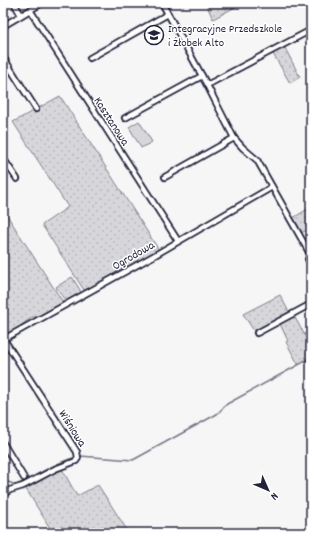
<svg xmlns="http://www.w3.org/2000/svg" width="314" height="536" font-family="Dekko,sans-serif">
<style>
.grass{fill:url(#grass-dots);stroke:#7c7c8b}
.pitch{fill:#d7d7db;stroke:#7c7c8b}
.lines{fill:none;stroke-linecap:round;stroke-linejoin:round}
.stream{stroke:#767685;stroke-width:1.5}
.minor-casing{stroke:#22223b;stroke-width:8}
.minor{stroke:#fff;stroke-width:4.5}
.labels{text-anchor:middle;stroke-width:3;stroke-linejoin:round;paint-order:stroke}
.poi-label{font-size:12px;fill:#22223b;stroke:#fff;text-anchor:start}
.street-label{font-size:12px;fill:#22223b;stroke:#fff}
</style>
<defs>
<pattern id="grass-dots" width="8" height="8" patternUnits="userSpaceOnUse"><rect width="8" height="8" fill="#d7d7db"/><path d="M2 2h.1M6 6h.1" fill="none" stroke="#b8b8bd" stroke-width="1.8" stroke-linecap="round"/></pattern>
</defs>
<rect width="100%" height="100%" fill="#f6f6f7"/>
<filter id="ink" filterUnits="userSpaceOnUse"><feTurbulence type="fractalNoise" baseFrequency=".025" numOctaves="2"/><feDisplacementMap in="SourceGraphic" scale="8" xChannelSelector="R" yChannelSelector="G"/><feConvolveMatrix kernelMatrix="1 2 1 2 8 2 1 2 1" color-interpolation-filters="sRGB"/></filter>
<g filter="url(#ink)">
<g class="grass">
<path d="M212 3H243L213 19 207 6Z"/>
<path d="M284 46 300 77 290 83 272 52Z"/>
<path d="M60 96 159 250 87 290H84L42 225 68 207 13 122Z"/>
<path d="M311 207V228L301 233 293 218Z"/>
<path d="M3 209 64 304 41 317H32L6 337 3 331V260L5 258 3 255Z"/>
<path d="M72 277 80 290 81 294 66 302 56 287Z"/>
<path d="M280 295 289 312 254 331 243 314Z"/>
<path d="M294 316 311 346V356L298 364 286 342 288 341 280 324Z"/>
<path d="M62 469 77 496 98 485 129 533H53L26 489Z"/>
</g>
<path class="pitch" d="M139 121 152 142 141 148 129 127Z"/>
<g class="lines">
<g class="stream">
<path d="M80 456 133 460 217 414 227 404 311 358"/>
<path d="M3 480 16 485C36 476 54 463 76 457"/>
</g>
<g class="minor-casing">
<g id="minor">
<path d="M14 3 21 15"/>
<path d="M162 3 207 85 234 138 243 148 257 160 310 254"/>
<path d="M30 10 178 241"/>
<path d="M3 26 42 3"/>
<path d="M3 57 36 109"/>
<path d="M90 58 168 14"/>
<path d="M207 85 311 30"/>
<path d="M125 118 202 76"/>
<path d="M3 158 17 179"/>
<path d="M165 177 234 138"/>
<path d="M311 254 308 259 311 264"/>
<path d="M257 333 311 304"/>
<path d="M3 338 77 452 78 458 76 461 55 469 23 486 10 490 3 494"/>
<path d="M4 339 155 255 272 187"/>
<path d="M3 443 24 478"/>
</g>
</g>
<use href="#minor" class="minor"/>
</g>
</g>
<defs>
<g id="school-ring" transform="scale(1)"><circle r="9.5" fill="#fff" stroke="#22223b" stroke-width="1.5"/><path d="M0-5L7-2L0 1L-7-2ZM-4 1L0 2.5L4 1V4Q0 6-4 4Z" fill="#22223b"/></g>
</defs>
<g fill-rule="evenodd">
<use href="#school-ring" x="154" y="35"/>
</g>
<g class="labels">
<g class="poi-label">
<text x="168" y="32">Integracyjne Przedszkole<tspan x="168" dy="14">i Żłobek Alto</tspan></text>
</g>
<g class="street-label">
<text transform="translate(112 121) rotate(57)" y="4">Kasztanowa</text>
<text transform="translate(133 255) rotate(-30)" y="4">Ogrodowa</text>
<text transform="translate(73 428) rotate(58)" y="4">Wiśniowa</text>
</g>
</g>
<rect width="314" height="536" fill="none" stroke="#fff" stroke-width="16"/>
<rect x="8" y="8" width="298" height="520" fill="none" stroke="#22223b" stroke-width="1.5" filter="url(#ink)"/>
<g transform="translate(268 490) rotate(135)" stroke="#ffffff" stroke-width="3" paint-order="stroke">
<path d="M0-3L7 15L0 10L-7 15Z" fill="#22223b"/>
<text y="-6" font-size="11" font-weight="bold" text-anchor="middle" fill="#22223b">N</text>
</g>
</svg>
